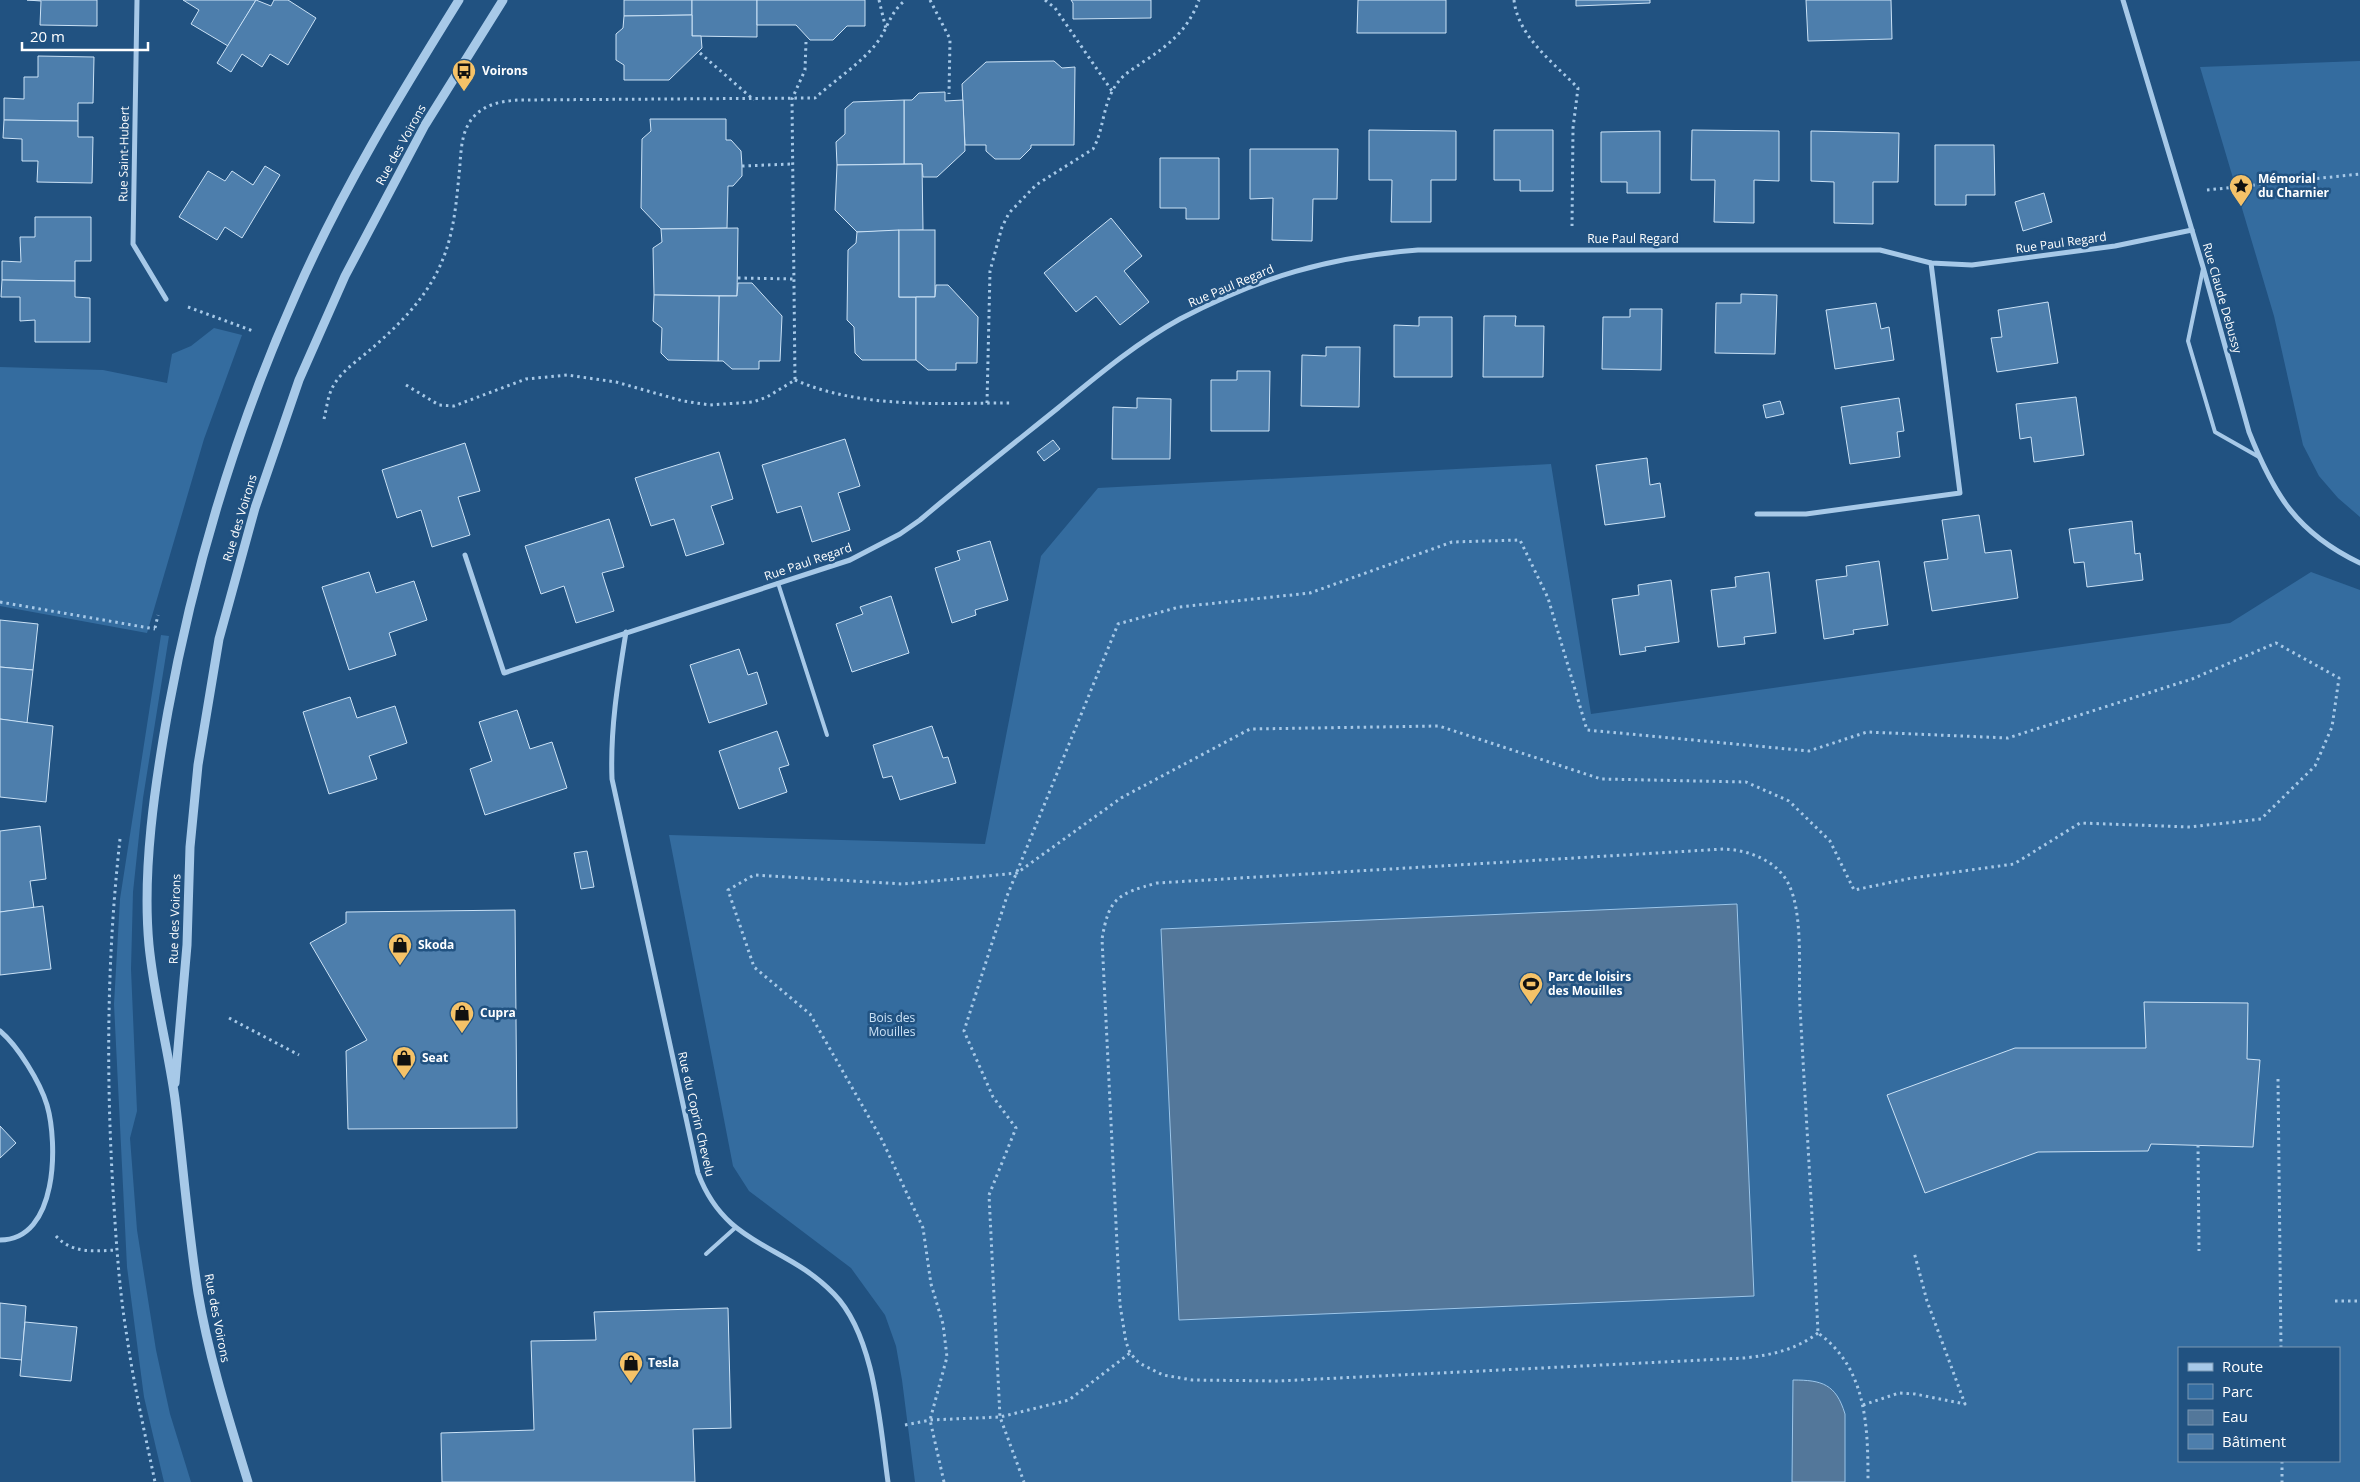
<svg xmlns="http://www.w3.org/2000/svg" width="2360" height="1482" font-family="'Open Sans',sans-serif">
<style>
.green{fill:#346c9f;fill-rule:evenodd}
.water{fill:#53779a;stroke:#9bc5e9}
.building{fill:#4d7eac;stroke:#cbe2f6}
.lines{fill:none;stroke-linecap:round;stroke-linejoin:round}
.path{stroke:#a7c9e8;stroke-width:3;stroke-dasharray:2.5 4;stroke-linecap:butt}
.service{stroke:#a7c9e8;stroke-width:4}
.minor{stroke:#a7c9e8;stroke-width:5}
.tertiary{stroke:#a7c9e8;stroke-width:9}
.labels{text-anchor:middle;stroke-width:5;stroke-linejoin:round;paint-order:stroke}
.poi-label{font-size:12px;font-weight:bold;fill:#fff;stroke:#215281;text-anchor:start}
.street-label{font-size:12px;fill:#fff;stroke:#215281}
.park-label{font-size:12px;fill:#cbe2f6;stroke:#215281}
</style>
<rect width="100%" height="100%" fill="#215281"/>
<g class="green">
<path d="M2360 61V517L2338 498 2319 476 2303 445 2274 316 2200 67Z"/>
<path d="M214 328 242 335 204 439 147 633 0 606V367L103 370 167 383 172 354 191 346Z"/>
<path d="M1551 464 1591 714 2230 623 2311 572 2360 590V1482H915L902 1380 896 1346 885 1315 851 1268 749 1191 733 1166 669 835 985 844 1041 556 1098 488ZM2179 1348H2339V1461H2179Z"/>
<path d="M161 635 169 636 143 798 133 892 131 969 137 1111 130 1138 137 1230 156 1350 170 1414 191 1482H164L144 1397 127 1267 114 1004 120 899Z"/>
</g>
<g class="water">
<path d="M1737 904 1754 1296 1179 1320 1161 929Z"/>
<path d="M1793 1380C1822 1380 1836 1384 1845 1414V1482H1792Z"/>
</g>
<g class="building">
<path d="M27 0H97V26L40 25 41 1Z"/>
<path d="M183 0H256L228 46 191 24 199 10Z"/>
<path d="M256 0 271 6 274 0H288L316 18 288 65 270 54 262 67 242 54 231 72 217 63Z"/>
<path d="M624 0H692V15L624 16Z"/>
<path d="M692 0H757V37L692 36Z"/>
<path d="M757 0H865V26H847L833 40H810L796 25H757Z"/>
<path d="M1071 0H1151V18L1073 19V3Z"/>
<path d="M1358 0H1446V33H1357Z"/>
<path d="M1576 0H1650V3L1576 6Z"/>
<path d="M1806 0H1891L1892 39 1808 41Z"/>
<path d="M692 15V36H701L702 48 669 80H624V65L616 60V34L623 28 624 16Z"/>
<path d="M38 56 94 57 93 103H78V121L4 120V98L24 99V77H38Z"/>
<path d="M1054 61 1062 68 1075 67 1074 145H1031V148L1020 159H995L986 151V145H965L962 84 986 62Z"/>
<path d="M945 92V101L963 100 965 151 937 177H923L922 164H904V100H912L919 93Z"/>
<path d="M904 100V164L837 165 836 142 845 134V109L853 102Z"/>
<path d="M650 119H726V140H731L741 151 742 166V176L733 186H728L727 228 661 229 641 208 642 139 651 131Z"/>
<path d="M4 120 78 121V137H93L92 183 37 182 38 161H22V139L3 138Z"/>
<path d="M1369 130 1456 131V180H1431V222H1391L1392 180H1369Z"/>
<path d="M1494 130H1553V191H1520V180H1494Z"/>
<path d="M1692 130 1779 131V181L1754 180V223L1714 222 1715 180H1691Z"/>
<path d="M1660 131V193H1627V182H1601V132Z"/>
<path d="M1811 131 1899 133 1898 182H1873V224L1834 223V182L1811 181Z"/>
<path d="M1935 145H1994L1995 195H1966V205H1935Z"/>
<path d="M1250 149H1338L1337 199H1313L1312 241 1272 240 1273 198 1250 199Z"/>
<path d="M1160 158H1219V219H1186V208H1160Z"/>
<path d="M922 164 923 230 857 232 835 210 837 165Z"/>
<path d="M265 166 280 175 242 238 225 227 217 240 179 217 208 171 225 181 232 171 253 185Z"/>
<path d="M2044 193 2052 222 2023 231 2015 202Z"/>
<path d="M35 217H91V261H75V281L2 280V261L21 262 20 237H35Z"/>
<path d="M1111 218 1142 256 1124 271 1149 302 1120 325 1096 296 1076 312 1044 273Z"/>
<path d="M738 228 737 296 654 295 653 248 662 242 661 229Z"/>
<path d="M899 230V297H916V360H862L855 353 854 327 847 320 848 250 856 243 857 232Z"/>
<rect x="899" y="230" width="36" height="67"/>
<path d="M2 280 75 281V297L90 298V342H35V320L20 321V297H1Z"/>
<path d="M738 283H752L782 316 780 361H759V369H732L723 361H718L719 296H737Z"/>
<path d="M936 285H948L978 317 977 363H956V370H928L916 360V297H935Z"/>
<path d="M1741 294 1777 295 1775 354 1715 353 1716 303H1741Z"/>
<path d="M654 295 719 296 718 361 668 360 661 353 662 328 653 321Z"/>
<path d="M2048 302 2058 363 1997 372 1991 338 2002 337 1998 310Z"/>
<path d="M1876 303 1881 329 1889 327 1894 360 1835 369 1826 310Z"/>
<path d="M1630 309H1662L1661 370 1602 369 1603 317H1630Z"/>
<path d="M1484 316H1516L1515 326H1544L1543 377H1483Z"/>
<path d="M1419 317H1452V377H1394V325L1419 326Z"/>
<path d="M1326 347H1360L1359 407 1301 406 1302 355 1326 356Z"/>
<path d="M1237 371H1270L1269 431H1211V380H1237Z"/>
<path d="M2076 397 2084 455 2034 462 2031 437 2020 439 2016 404Z"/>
<path d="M1137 398 1171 399 1170 459H1112L1113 407 1137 408Z"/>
<path d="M1899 398 1904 431 1897 432 1900 457 1850 464 1841 407Z"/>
<path d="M1780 401 1784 414 1766 418 1763 405Z"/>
<path d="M845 439 860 486 838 493 850 530 812 542 801 506 777 513 762 465Z"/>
<path d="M1053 440 1060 449 1044 461 1037 452Z"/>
<path d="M465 443 480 491 458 497 470 535 432 547 421 510 397 518 382 470Z"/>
<path d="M719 452 733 499 711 506 724 544 686 556 674 519 651 526 635 478Z"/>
<path d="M1647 458 1650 485 1660 483 1665 517 1605 525 1596 465Z"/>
<path d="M1979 515 1985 553 2011 550 2018 598 1932 611 1924 562 1948 559 1942 520Z"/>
<path d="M609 519 624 567 602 573 614 611 576 623 564 586 541 594 525 546Z"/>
<path d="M2132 521 2135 554 2140 553 2143 580 2087 587 2084 562 2074 563 2069 529Z"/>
<path d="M990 541 1008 600 975 610 976 615 952 623 935 568 960 560 957 551Z"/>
<path d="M1879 561 1888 625 1853 630 1854 634 1824 639 1816 580 1847 576 1846 566Z"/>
<path d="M369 572 376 593 414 581 427 620 389 633 396 655 349 670 322 587Z"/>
<path d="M1769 572 1776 633 1744 637 1745 644 1718 647 1711 590 1736 587 1735 577Z"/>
<path d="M1671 580 1679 642 1645 647 1646 651 1620 655 1612 599 1639 595 1638 585Z"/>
<path d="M891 596 909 653 852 672 836 624 863 614 860 607Z"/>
<path d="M0 620 38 624 33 670 0 667Z"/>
<path d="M739 649 748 675 757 672 767 704 709 723 690 665Z"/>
<path d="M0 667 33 670 27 723 0 719Z"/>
<path d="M350 697 357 718 395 706 407 743 369 756 377 779 329 794 303 712Z"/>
<path d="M517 710 530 749 552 742 567 788 485 815 470 769 492 761 479 722Z"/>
<path d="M0 719 53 726 46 802 0 797Z"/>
<path d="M932 726 943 758 948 757 956 783 900 800 892 776 883 778 873 745Z"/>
<path d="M777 731 789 765 779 768 787 792 739 809 719 751Z"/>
<path d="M40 826 46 879 30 881 34 908 0 912V831Z"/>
<path d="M587 851 594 887 581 889 574 853Z"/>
<path d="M43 906 51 969 0 975V912Z"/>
<path d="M515 910 517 1128 348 1129 346 1051 367 1040 310 943 346 923V912Z"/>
<path d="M2144 1002 2248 1003 2247 1059 2260 1060 2253 1147 2151 1144 2148 1151 2038 1152 1925 1193 1887 1095 2015 1048H2146Z"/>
<path d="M0 1126 16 1143 0 1158Z"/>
<path d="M0 1303 26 1306 22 1360 0 1358Z"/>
<path d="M728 1308 731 1428 693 1429 695 1482H442L441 1433 534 1430 531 1341 596 1340 594 1312Z"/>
<path d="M25 1322 77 1327 71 1381 20 1376Z"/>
</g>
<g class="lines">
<g class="path">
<path d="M879 0 886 29"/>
<path d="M930 0 950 39 949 94"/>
<path d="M1045 0 1055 8 1112 91"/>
<path d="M1514 0C1518 37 1554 63 1578 88L1573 128 1572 226"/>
<path d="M700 53 754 100"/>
<path d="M742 166 792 164"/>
<path d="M2207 190 2360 174"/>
<path d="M738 278 794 279"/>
<path d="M188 307 253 331"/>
<path d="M795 380C862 409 938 403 1010 403"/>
<path d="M406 385 439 405 454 406 526 379 567 375 616 382 683 401 710 405 753 402 767 397 795 380 792 99 805 70 806 42"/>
<path d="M987 403 990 271 1002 227 1009 213 1036 185 1093 149C1105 128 1102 101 1119 81 1125 73 1135 68 1143 62 1169 45 1188 30 1199 0"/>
<path d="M324 419C327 407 328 393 335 383 343 370 360 359 371 349 398 326 424 300 439 268 453 239 456 207 459 175 461 158 460 138 469 123 480 105 500 101 519 100L815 98C834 81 861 63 876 44 888 29 890 11 906 0"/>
<path d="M0 602 155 629"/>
<path d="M155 628 158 615"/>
<path d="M120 839C107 956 106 1073 113 1190 116 1239 119 1289 127 1337 134 1386 145 1434 155 1482"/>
<path d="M229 1018 299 1055"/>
<path d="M2278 1079 2281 1348"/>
<path d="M2198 1145 2199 1251"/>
<path d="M56 1236C72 1254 95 1251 117 1250"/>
<path d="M2335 1301H2360"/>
<path d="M1818 1333C1795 1350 1772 1355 1744 1358L1278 1381 1192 1380 1163 1375 1139 1363 1130 1353 1126 1342 1120 1305 1102 939C1109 898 1117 894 1157 883L1724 849C1748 850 1776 860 1788 883 1804 913 1798 973 1800 1007 1806 1116 1813 1224 1818 1333 1867 1368 1868 1427 1868 1482"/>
<path d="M1863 1405 1899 1393 1915 1394 1965 1404 1927 1301 1914 1252"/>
<path d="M905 1425 930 1420 1000 1417 1069 1400 1130 1353"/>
<path d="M2282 1461V1482"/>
<path d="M944 1482 930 1420 947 1357 943 1324 931 1284 923 1228 882 1140 810 1014 754 967 728 890 754 875 903 884 1017 873 1121 798 1250 729 1439 726 1601 779 1746 782 1789 801 1830 841 1854 890 1912 878 2014 864 2080 823 2190 827 2261 819 2315 766 2332 727 2339 678 2276 643 2192 679 2008 738 1867 732 1809 751 1587 730 1548 598 1520 540 1452 542 1310 593 1179 607 1118 624 1007 896 964 1031 993 1097 1016 1128 989 1195 1000 1417 1024 1482"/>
</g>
<g class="service">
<path d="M2203 269 2188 341 2215 432 2259 457"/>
<path d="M778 583 827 735"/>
<path d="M706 1254 735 1228"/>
</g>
<g class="minor">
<path d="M137 0 133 244 166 299"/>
<path d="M2123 0 2203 267 2249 432C2274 495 2297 533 2360 563"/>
<path d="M1757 514H1806L1960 493 1931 263"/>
<path d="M465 555 504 673 850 560 900 534 920 520C965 482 1012 445 1058 408 1097 376 1136 343 1180 319 1260 277 1329 257 1418 250H1880L1931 263 1972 265 2115 246 2192 230"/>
<path d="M626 632C618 681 610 729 612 779L698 1173C726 1248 785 1243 834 1294 875 1336 880 1425 888 1482"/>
<path d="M0 1031C18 1046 40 1082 47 1105 58 1143 58 1240 0 1240"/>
</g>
<g class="tertiary">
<path d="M175 1083 187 945 190 847 198 765 219 639 255 508 299 380 345 276 425 125 503 0"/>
<path d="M248 1482C229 1420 209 1358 198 1293 188 1229 183 1164 175 1099 168 1048 154 997 149 945 142 871 155 784 168 711 194 569 237 426 296 294 341 191 400 95 459 0"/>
</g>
</g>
<defs>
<g id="bus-pin" transform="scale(1.25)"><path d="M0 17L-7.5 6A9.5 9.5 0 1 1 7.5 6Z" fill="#f5c268" stroke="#215281"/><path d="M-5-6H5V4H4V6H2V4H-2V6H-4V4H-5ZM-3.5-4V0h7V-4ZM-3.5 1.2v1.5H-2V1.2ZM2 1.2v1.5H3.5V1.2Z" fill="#111"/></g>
<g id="sight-pin" transform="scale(1.25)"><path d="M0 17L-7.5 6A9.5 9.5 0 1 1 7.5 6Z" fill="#f5c268" stroke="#215281"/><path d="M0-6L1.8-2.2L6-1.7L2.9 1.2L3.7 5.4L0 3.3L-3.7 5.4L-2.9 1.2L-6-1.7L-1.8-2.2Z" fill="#111"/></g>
<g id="shop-pin" transform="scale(1.25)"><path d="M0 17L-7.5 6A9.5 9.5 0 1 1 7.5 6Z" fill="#f5c268" stroke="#215281"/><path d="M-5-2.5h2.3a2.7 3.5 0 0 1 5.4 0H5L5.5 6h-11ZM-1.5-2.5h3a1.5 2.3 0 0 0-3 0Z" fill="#111"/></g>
<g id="stadium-pin" transform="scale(1.25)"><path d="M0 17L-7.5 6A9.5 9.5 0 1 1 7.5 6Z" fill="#f5c268" stroke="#215281"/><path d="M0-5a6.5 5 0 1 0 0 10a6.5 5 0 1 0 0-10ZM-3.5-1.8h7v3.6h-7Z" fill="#111"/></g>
</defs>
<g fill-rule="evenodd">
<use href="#bus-pin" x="464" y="71"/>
<use href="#sight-pin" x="2241" y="186"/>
<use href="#shop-pin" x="400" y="945"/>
<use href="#stadium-pin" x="1531" y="984"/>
<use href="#shop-pin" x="462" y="1013"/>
<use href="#shop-pin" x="404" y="1058"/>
<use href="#shop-pin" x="631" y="1363"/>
</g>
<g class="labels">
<g class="poi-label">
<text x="482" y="75">Voirons</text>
<text x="2258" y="183">Mémorial<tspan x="2258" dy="14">du Charnier</tspan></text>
<text x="418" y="949">Skoda</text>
<text x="1548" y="981">Parc de loisirs<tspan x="1548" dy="14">des Mouilles</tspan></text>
<text x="480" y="1017">Cupra</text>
<text x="422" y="1062">Seat</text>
<text x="648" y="1367">Tesla</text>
</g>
<g class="street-label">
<text transform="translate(401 145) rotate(-61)" y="4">Rue des Voirons</text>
<text transform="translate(124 154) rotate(-89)" y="4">Rue Saint-Hubert</text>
<text x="1633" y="243">Rue Paul Regard</text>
<text transform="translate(2061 243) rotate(-8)" y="4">Rue Paul Regard</text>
<text transform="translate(1231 286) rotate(-23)" y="4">Rue Paul Regard</text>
<text transform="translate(2222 298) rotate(74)" y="4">Rue Claude Debussy</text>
<text transform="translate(240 518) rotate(-73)" y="4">Rue des Voirons</text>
<text transform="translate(808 562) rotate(-19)" y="4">Rue Paul Regard</text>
<text transform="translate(175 919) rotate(-88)" y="4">Rue des Voirons</text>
<text transform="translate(696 1114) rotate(77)" y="4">Rue du Coprin Chevelu</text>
<text transform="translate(217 1318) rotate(79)" y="4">Rue des Voirons</text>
</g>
<g class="park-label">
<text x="892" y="1022">Bois des<tspan x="892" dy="14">Mouilles</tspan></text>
</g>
</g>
<rect x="2178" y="1347" width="162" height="115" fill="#215281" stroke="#7a97b3"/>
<rect x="2188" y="1363" width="25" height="8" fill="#a7c9e8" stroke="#7a97b3"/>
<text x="2222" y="1372" font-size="15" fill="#ffffff">Route</text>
<rect x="2188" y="1384" width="25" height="15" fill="#346c9f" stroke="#7a97b3"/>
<text x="2222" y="1397" font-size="15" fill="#ffffff">Parc</text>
<rect x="2188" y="1410" width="25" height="15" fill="#53779a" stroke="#7a97b3"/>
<text x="2222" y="1422" font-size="15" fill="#ffffff">Eau</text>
<rect x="2188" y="1434" width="25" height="15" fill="#4d7eac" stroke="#7a97b3"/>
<text x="2222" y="1447" font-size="15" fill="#ffffff">Bâtiment</text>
<path d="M22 42v8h126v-8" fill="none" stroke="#ffffff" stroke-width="2.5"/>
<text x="30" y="42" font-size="15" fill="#ffffff" stroke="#215281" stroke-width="4" paint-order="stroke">20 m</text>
</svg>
